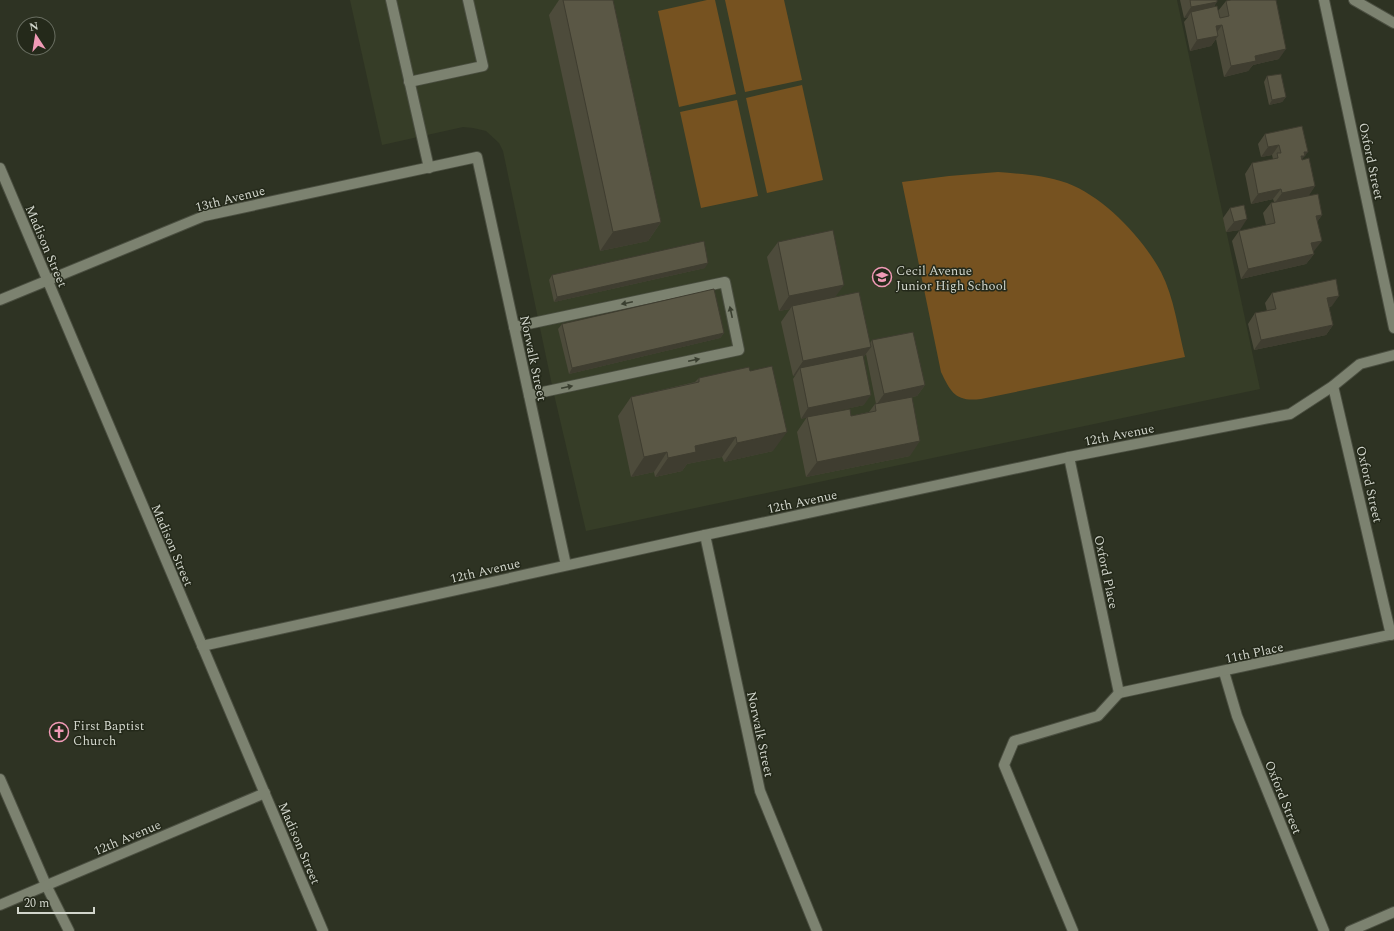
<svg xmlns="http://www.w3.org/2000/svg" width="1394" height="931" font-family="Spectral,serif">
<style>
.built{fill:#363d27}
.green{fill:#765220}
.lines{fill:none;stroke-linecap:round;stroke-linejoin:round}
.minor-casing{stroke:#4b4f41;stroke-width:12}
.minor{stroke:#7c8270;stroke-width:10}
.wall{fill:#4d4b3b;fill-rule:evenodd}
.shaded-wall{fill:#3f3d30}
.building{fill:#5a5745;stroke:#3f3d30}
.oneway{fill:#3a3f30}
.labels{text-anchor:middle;stroke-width:3;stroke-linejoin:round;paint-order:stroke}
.street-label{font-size:13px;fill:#d1d5cb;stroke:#24291a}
.poi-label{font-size:13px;fill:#d1d5cb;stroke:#24291a;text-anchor:start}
</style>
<rect width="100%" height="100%" fill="#2e3323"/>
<path class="built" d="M350 0H1177L1260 389 586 531 553 390 503 151 499 143 486 131 473 128 463 127 382 145Z"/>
<g class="green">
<path d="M707 0H715L736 94 679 107 658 11Z"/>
<path d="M725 0H784L802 80 745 92Z"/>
<path d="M802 85 823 180 767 193 746 98Z"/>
<path d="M737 100 758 196 701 208 680 112Z"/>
<path d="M998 172C1021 174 1044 175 1067 183 1104 197 1142 237 1161 272 1174 297 1178 329 1185 357L981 399C956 402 951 393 941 372L902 182 949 176Z"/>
</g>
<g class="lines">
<g class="minor-casing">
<g id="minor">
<path d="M391 0 429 168"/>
<path d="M1324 0 1394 328"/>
<path d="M1354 0 1394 23"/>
<path d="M409 82 483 66 468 0"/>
<path d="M0 168 323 931"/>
<path d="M0 300 204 216 477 157 566 565"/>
<path d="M514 327 725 282 739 350 529 395"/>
<path d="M1333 386 1391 635"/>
<path d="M1069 457 1119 693"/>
<path d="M705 535 760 791 817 931"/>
<path d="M202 646 705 535 1069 457 1290 414 1333 386 1360 364 1394 355"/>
<path d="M1224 672 1237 716 1324 931"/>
<path d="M1119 693 1394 634"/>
<path d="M0 779 46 885 69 931"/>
<path d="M0 905 265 793"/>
<path d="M1073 931 1004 765 1014 741 1098 716 1119 693"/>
<path d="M1350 931 1394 912"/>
</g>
</g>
<use href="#minor" class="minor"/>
</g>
<g class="wall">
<path d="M559 0H613L661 222 648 241 600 251 549 15Z"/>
<path d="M1180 0H1217L1214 7 1218 11 1226 1 1279 59 1253 65 1248 71 1224 77 1216 39 1211 46 1190 51 1184 22 1188 17 1184 18Z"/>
<path d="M1267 76 1286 97 1282 102 1269 105 1264 82Z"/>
<path d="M1265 134 1302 160 1315 186 1308 196 1322 215 1317 222 1314 251H1313L1314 254 1306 264 1241 279 1232 241 1239 231 1266 225 1263 213 1271 203 1274 202 1273 199 1251 204 1245 174 1252 163 1273 159 1272 155 1261 157 1258 144Z"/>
<path d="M1230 208 1240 230 1226 232 1223 218Z"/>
<path d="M778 242 835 297 870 343 872 340 925 385 917 396 912 397 910 456 806 477 797 432 807 417 801 419 793 379 795 376H793L781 322 790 309 779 311 767 257ZM866 354 876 404H875L869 412 851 416 821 414 864 405 863 358Z"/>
<path d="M705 268 554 302 549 280 552 275Z"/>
<path d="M1272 293 1332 306 1329 307 1333 325 1326 335 1254 350 1248 324 1255 313 1267 311 1265 303Z"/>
<path d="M562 324 724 333 720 338 569 374 558 329Z"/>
<path d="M750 371 773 451 724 462 722 457 687 464 682 471 655 477 654 472 631 477 618 416 631 397 695 382 699 378Z"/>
</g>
<g class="shaded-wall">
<path d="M1217 2 1210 13 1191 12 1188 17 1184 18 1191 7Z"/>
<path d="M1222 25 1215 35 1216 26Z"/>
<path d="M1218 36 1211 46 1190 51 1197 40Z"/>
<path d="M1286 49 1279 59 1253 65 1248 71 1224 77 1231 66 1255 56Z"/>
<path d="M1286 97 1282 102 1269 105 1272 100Z"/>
<path d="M1279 145 1272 155 1261 157 1268 147Z"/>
<path d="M1304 152H1308L1300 162 1294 167Z"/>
<path d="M1315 186 1308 197 1274 204 1282 193Z"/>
<path d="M1281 189 1273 199 1251 204 1258 194Z"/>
<path d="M1322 215 1315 225 1316 216Z"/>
<path d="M1247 219 1240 230 1226 232 1234 222Z"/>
<path d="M661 222 648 241 600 251 613 232Z"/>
<path d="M1322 241 1314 251 1304 253 1311 243Z"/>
<path d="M1314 254 1306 264 1241 279 1248 269Z"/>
<path d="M708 263 705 268 554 302 557 297Z"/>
<path d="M844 285 833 300 792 306 790 309 779 311 789 296Z"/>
<path d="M1339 296 1332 306 1320 308 1327 298Z"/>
<path d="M1333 325 1326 335 1254 350 1261 340Z"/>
<path d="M724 333 720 338 569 374 572 368Z"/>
<path d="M871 347 860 362 800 368 795 376H793L803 361Z"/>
<path d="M925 385 917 396 877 404 884 394Z"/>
<path d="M871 395 864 405 801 419 808 408Z"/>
<path d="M787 432 773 451 724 462 737 443Z"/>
<path d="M736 437 722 457 687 464 682 471 655 477 668 458 695 446Z"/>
<path d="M920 441 910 456 806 477 817 462Z"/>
<path d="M667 452 654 472 631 477 644 457Z"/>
</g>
<g class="building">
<path d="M563 0H613L661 222 613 232Z"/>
<path d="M1190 0H1217V2L1191 7Z"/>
<path d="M1231 0H1276L1286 49 1255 56 1256 61 1231 66 1222 25 1216 26 1218 36 1197 40 1191 12 1217 6 1220 18 1229 16 1226 1Z"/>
<path d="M1281 74 1286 97 1272 100 1267 76Z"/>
<path d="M1302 126 1308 152H1304L1305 156H1301L1302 160 1309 158 1315 186 1282 193 1281 189 1258 194 1252 163 1278 158 1277 153H1281L1279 145 1268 147 1265 134Z"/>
<path d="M1318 194 1322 215 1316 216 1322 241 1311 243 1314 254 1248 269 1239 231 1275 223 1271 203Z"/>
<path d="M1244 205 1247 219 1234 222 1230 208Z"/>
<path d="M833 230 844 285 789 296 778 242Z"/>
<path d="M704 241 708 263 557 297 552 275Z"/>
<path d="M1336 279 1339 296 1327 298 1333 325 1261 340 1255 313 1276 309 1272 293Z"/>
<path d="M714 289 724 333 572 368 562 324Z"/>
<path d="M859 292 871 347 803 361 792 306Z"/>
<path d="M913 332 925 385 884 394 872 340Z"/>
<path d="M863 355 871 395 808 408 800 368Z"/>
<path d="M772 366 787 432 737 443 736 437 695 446 696 452 668 458 667 452 644 457 631 397 699 382V378L749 367 750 371Z"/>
<path d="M912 397 920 441 817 462 807 417 850 409 851 416 876 411 875 404Z"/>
</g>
<defs><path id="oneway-solid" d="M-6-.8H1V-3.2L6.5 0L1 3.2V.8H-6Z"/></defs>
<g class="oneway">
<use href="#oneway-solid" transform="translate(627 303) rotate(168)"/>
<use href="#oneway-solid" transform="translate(731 312) rotate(-102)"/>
<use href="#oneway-solid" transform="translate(694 360) rotate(-12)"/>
<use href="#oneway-solid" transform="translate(567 387) rotate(-12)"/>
</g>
<defs>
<g id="school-ring" transform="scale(1)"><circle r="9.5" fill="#24291a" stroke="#f09ab6" stroke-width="1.5"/><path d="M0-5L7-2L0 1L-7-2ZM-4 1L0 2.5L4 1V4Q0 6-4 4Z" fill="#f09ab6"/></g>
<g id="church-ring" transform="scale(1)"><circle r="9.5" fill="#24291a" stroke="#f09ab6" stroke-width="1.5"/><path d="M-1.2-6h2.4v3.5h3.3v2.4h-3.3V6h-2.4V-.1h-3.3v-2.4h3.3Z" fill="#f09ab6"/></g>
</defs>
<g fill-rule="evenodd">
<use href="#school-ring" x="882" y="277"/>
<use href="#church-ring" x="59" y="732"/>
</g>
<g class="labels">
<g class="street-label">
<text transform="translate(1372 161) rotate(78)" y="5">Oxford Street</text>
<text transform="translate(230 198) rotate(-14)" y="5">13th Avenue</text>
<text transform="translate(47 246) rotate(67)" y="5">Madison Street</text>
<text transform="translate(534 358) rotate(78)" y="5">Norwalk Street</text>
<text transform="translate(1119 434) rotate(-11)" y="5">12th Avenue</text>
<text transform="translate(1370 484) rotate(77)" y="5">Oxford Street</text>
<text transform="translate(802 501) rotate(-12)" y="5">12th Avenue</text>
<text transform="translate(173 545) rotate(67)" y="5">Madison Street</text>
<text transform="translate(485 570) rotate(-13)" y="5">12th Avenue</text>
<text transform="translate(1107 572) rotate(78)" y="5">Oxford Place</text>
<text transform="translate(1254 652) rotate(-12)" y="5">11th Place</text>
<text transform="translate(761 734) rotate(78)" y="5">Norwalk Street</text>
<text transform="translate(1284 797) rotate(68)" y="5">Oxford Street</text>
<text transform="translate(127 837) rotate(-23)" y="5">12th Avenue</text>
<text transform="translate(300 843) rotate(67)" y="5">Madison Street</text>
</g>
<g class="poi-label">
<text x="896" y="275">Cecil Avenue<tspan x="896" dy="15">Junior High School</tspan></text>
<text x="73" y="730">First Baptist<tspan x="73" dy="15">Church</tspan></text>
</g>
</g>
<g transform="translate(36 36) rotate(348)"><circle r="19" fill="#24291a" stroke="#696e61"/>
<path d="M0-3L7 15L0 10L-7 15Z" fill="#f09ab6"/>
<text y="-6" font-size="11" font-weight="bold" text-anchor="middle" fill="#d1d5cb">N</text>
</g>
<path d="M18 907v6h76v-6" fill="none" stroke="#d1d5cb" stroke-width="2"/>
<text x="24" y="907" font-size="12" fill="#d1d5cb" stroke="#24291a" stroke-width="3" paint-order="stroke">20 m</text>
</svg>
